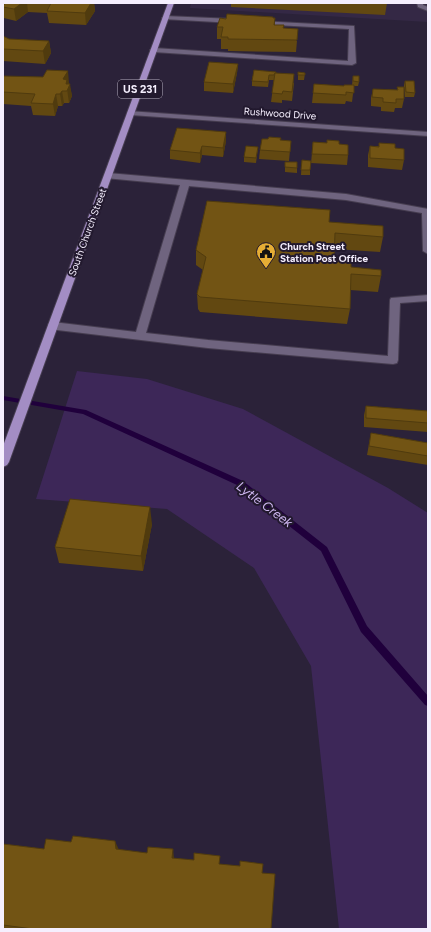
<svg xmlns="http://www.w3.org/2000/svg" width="431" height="932" font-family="Figtree,sans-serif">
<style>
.built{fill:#342845}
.green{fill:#3d2758}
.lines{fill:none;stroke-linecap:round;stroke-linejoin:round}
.stream{fill:#20003c;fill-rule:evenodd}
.lane-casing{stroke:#463d50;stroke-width:2}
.street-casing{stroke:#463d50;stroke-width:2}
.primary-casing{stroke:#463d50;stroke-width:2}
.lane{fill:#6f647f;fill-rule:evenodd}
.street{fill:#6f647f;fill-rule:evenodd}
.primary{fill:#a38dc4;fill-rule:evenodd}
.wall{fill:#624811}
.shaded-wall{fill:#503b0e}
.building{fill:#725414;stroke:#503b0e}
.labels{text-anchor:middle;stroke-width:4;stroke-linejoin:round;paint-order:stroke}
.far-street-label{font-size:10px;fill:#f5effe;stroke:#22192e}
.far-poi-label{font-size:10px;font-weight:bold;fill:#f5effe;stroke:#22192e;text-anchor:start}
.shield{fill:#22192e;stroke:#b6afc0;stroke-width:1}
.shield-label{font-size:11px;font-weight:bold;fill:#f5effe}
.water-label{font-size:13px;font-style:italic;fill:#ceb7f1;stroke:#22192e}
</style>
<rect width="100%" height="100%" fill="#2b2239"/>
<path class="built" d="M191 3H428V22L190 8Z"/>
<path class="green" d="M77 371 147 379 243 409 388 488 428 513V929H339L311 666 254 568 167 509 36 499Z"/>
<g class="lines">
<path class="stream" d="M3 396 86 410 243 481 327 547 367 626 428 696V706L425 705 361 632 321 551 237 485 83 414 3 400Z"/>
<g class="lane-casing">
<g id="lane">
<path d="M417 3H423V5L428 7V11L418 7Z"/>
<path d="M165 16 234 19 237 21 234 23 163 19 162 18Z"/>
<path d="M259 21 354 26 356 63 352 65 154 52 150 50 154 48 348 61 349 29 257 24 256 23Z"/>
<path d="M108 173 346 194 428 209V254L423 251 422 213 346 200 189 186 146 333 208 340 388 356 390 300 391 298 428 295V301L400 303 398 360 397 363 393 364 208 348 49 329 48 326 49 323 53 322 136 332 180 185 105 178 104 176Z"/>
</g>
</g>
<g class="street-casing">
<path id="street" d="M128 111 428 132V136L131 115H128Z"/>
</g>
<g class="primary-casing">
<path id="primary" d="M168 3H174L9 462 7 465 3 467V446Z"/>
</g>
<use href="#lane" class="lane"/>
<use href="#street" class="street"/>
<use href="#primary" class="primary"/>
</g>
<g class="wall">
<path d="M6 3H94L95 11 86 25 49 23 47 13 28 12 16 21 4 18 3 5Z"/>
<path d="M231 3H387L385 15 231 7Z"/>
<path d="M273 18H275V25L284 28 297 41 296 52 228 51V49H221V39H217V27Z"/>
<path d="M3 36 9 39 49 41 51 53 45 64 3 61Z"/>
<path d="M238 64 237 73 233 93 204 91V82Z"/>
<path d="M254 70 276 73 294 83 292 101 282 100V103L271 102 274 80H269L268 87 252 86V81Z"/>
<path d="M298 72 305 73 304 80H298Z"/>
<path d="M3 76 69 83 72 96 69 103H64L62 106H58L55 116 33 115 31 106 3 104Z"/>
<path d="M353 76 359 82 358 86H354L352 102 346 101 345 104 312 103 314 84 344 86 352 85Z"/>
<path d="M405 81 415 93 414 97H405L404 85Z"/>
<path d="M397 87 404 99 402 108H395L394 112 381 111V107L371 106V98L373 89 397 90Z"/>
<path d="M226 132V141L223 157 202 155 200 163 170 159V150Z"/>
<path d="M280 140 290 150 289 161 259 159 260 150Z"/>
<path d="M313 142 339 144 348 155 347 165 311 163Z"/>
<path d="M379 143 395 148 404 160 402 170 368 167V155L370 146H379Z"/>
<path d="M258 147 256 163 244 162V157Z"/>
<path d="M302 160 310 170V175H301Z"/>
<path d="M285 162H297V173L285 172Z"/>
<path d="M329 222 383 237 380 252 334 249V260L351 267 381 276 378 292 350 290V309L347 324 200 312 198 309 197 294 203 270 196 265V250Z"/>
<path d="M366 406 428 411V432L364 427V415Z"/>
<path d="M371 433 428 443V465L367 455Z"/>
<path d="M152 524 143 571 59 563 55 547Z"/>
<path d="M3 844 44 849 119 850 174 858 220 864 262 873 271 929H3Z"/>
</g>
<g class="shaded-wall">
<path d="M22 3H27L28 12 16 21 14 9Z"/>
<path d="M91 3H94L95 11 86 25 85 13Z"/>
<path d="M49 41 51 53 45 64 43 51Z"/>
<path d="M238 64 237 73 233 93V84Z"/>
<path d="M68 71 69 83 68 87 70 84 72 96 69 103 67 89 65 91 63 79Z"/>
<path d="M62 91 64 103 62 106 60 94Z"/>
<path d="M56 94 58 106 55 116 53 104Z"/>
<path d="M226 132V141L223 157V148Z"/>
<path d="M202 146V155L200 163V153Z"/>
<path d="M3 233 4 239 3 242Z"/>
<path d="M150 507 152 524 143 571 141 556Z"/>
<path d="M115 841 119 850 116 849Z"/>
<path d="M173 849 174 858H172Z"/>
</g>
<g class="building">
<path d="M6 3H22L14 9 3 7V5Z"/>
<path d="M51 3H91L85 13 47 11Z"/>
<path d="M227 14 273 17V18H275L274 25H284L283 28 298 29 297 40 228 39V37H221L223 27H217L220 18 226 19Z"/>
<path d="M3 36 9 39 49 41 43 51 3 49Z"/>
<path d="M209 62 238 64 233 84 204 82Z"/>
<path d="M47 70 68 71 63 79 67 80 66 84H70L67 91H62L60 94H56L53 104 31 103 35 94 3 92V76L43 77Z"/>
<path d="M254 70 276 72V73H275L274 75H269L268 82 252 81Z"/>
<path d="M298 72 305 73V75H298Z"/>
<path d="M275 73 294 74 292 92 283 91 282 94 272 93Z"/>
<path d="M353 76H359V82L353 81Z"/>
<path d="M405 81H414L415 93 406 92Z"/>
<path d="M314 84 344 86V85H354V93L346 92V95L313 93Z"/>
<path d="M397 87H404V99H396V103L383 102V98L372 97 373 89 398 90Z"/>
<path d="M177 128 226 132 223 148 202 146 200 153 170 150Z"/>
<path d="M269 137 281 138 280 140 291 141 290 152 260 150 262 139H268Z"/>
<path d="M327 140 339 141V144L348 145V155L312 154 313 142 327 143Z"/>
<path d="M379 143 395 144V148L404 149V160L370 158V146L379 147Z"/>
<path d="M246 146 258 147 256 158 244 157Z"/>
<path d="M302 160 311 161 310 170H301Z"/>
<path d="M285 162H297V168L285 167Z"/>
<path d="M207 201 330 210 329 222 383 226V237L335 233 334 260 351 261V267L381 270V276L351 274 350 309 200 297 197 294 206 257 196 250Z"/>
<path d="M366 406 428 411V423L366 418Z"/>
<path d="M371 433 428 443V456L369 446Z"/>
<path d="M70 499 150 507 141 556 55 547Z"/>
<path d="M73 836 115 841 116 849 147 853 148 847 173 849 172 858 194 860V853L220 856 219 864 240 866V861L263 864 262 873 275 874 271 929H33L3 925V844L44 849 46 839 71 842Z"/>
</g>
<defs>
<g id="civic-pin" transform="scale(1)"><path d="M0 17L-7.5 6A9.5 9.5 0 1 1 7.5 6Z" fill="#e5ad35" stroke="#22192e"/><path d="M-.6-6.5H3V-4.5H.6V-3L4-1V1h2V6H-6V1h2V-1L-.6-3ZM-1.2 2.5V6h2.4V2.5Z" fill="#111"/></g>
</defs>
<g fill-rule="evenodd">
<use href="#civic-pin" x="266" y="252"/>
</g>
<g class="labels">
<g class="far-street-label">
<text transform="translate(280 113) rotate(4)" y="4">Rushwood Drive</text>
<text transform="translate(87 232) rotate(-70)" y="4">South Church Street</text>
</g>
<g class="far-poi-label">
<text x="280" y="250">Church Street<tspan x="280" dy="12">Station Post Office</tspan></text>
</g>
<rect class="shield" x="118" y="80" width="44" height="18" rx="3"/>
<g class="shield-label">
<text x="140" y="93">US 231</text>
</g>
<g class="water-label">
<text transform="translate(265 504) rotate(37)" y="5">Lytle Creek</text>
</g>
</g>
<rect width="431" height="932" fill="none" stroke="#f5effe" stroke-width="8"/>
</svg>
